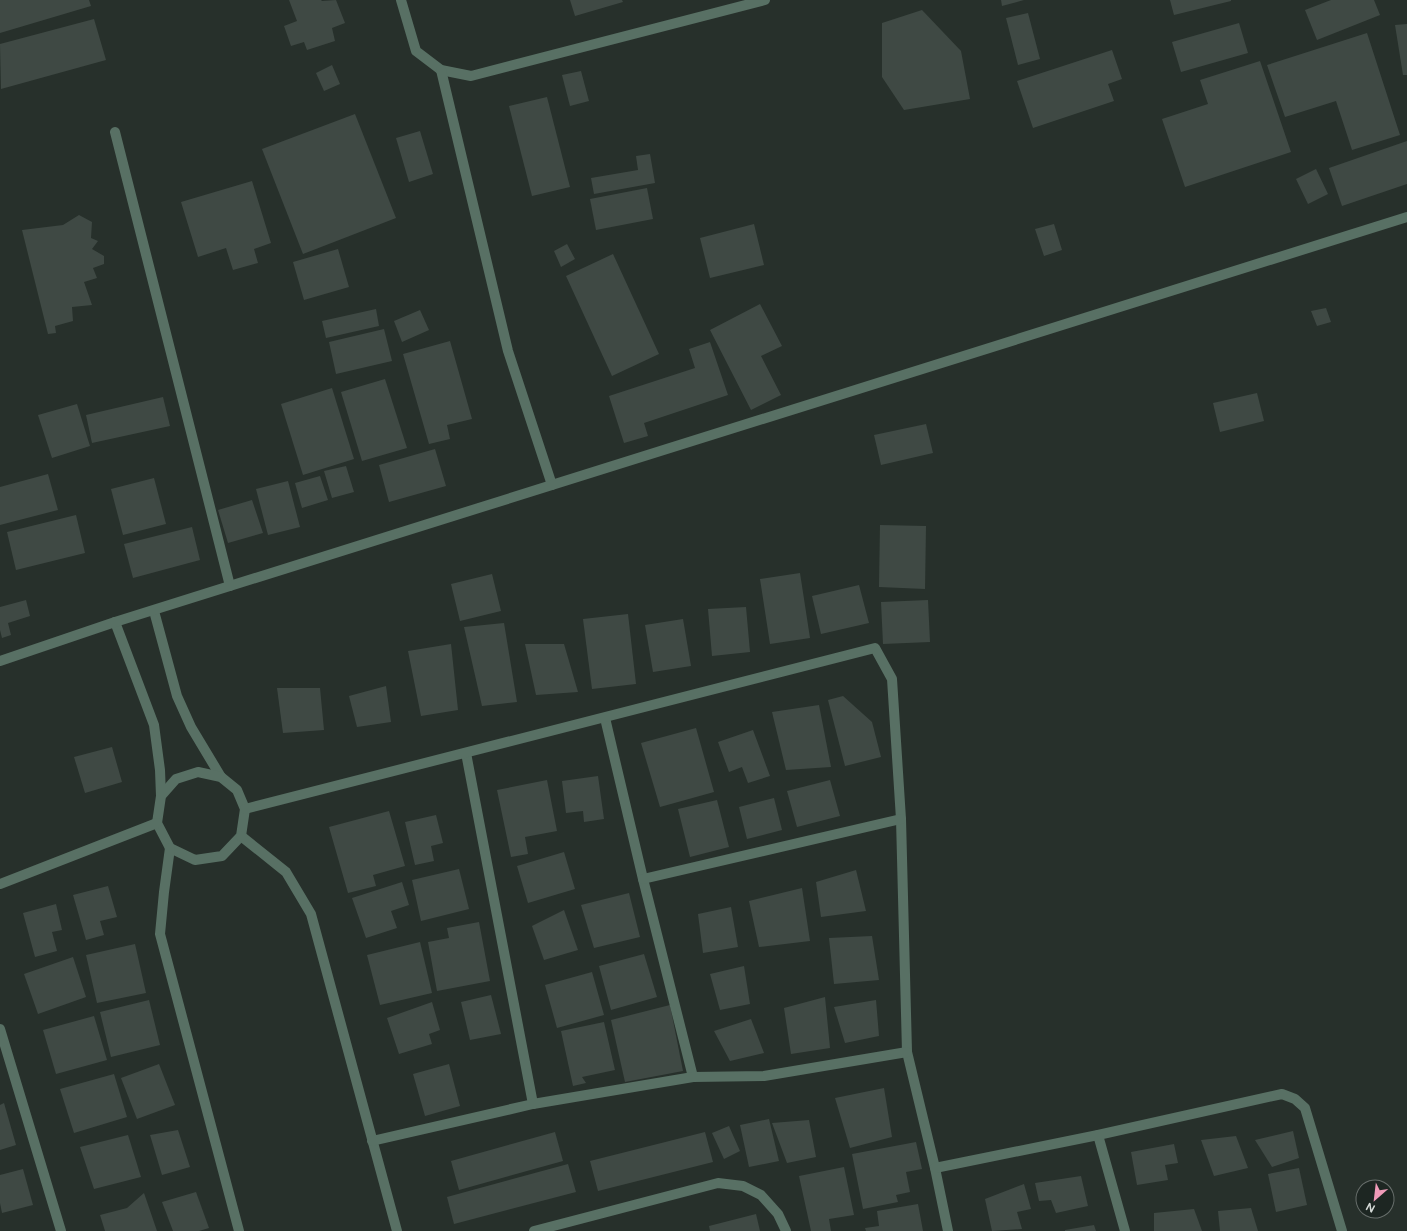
<svg xmlns="http://www.w3.org/2000/svg" width="1407" height="1231" font-family="Figtree,sans-serif">
<style>
.building{fill:#3f4944}
.lines{fill:none;stroke-linecap:round;stroke-linejoin:round}
.minor{stroke:#587064;stroke-width:10}
</style>
<rect width="100%" height="100%" fill="#27302b"/>
<g class="building">
<path d="M0 0H89L91 6 0 33Z"/>
<path d="M289 0H321L322 1 336 0 345 23 332 28 335 41 307 50 304 42 291 46 284 26 297 21Z"/>
<path d="M570 0H622L623 2 575 16Z"/>
<path d="M1001 0H1024L1002 6Z"/>
<path d="M1170 0H1231V1L1174 15Z"/>
<path d="M1331 0H1374L1380 15 1317 40 1305 10Z"/>
<path d="M922 10 961 51 970 99 904 110 882 77V23Z"/>
<path d="M1028 13 1040 59 1018 65 1006 18Z"/>
<path d="M94 19 106 60 1 89 0 44Z"/>
<path d="M1239 23 1248 53 1181 72 1172 42Z"/>
<path d="M1407 24V75H1403L1395 25Z"/>
<path d="M1367 33 1400 135 1352 150 1336 101 1285 117 1267 65Z"/>
<path d="M1112 50 1122 79 1108 84 1114 101 1033 128 1017 81Z"/>
<path d="M1260 61 1291 152 1185 187 1162 119 1208 104 1200 80Z"/>
<path d="M332 65 340 84 324 91 316 73Z"/>
<path d="M581 71 589 101 570 106 562 75Z"/>
<path d="M547 97 570 187 532 196 509 106Z"/>
<path d="M355 114 396 218 303 254 262 149Z"/>
<path d="M420 131 433 174 409 182 396 138Z"/>
<path d="M1407 141V184L1342 206 1329 168Z"/>
<path d="M650 154 655 183 594 194 591 178 638 170 636 156Z"/>
<path d="M1316 169 1328 194 1308 204 1296 179Z"/>
<path d="M252 181 271 243 254 249 258 263 233 270 226 248 198 257 181 202Z"/>
<path d="M647 188 653 219 596 230 590 199Z"/>
<path d="M79 215 92 222 91 238 98 241 92 249 104 256V264L93 268 97 278 84 282 92 305 72 307 73 321 55 326 56 333 48 334 22 230 63 225Z"/>
<path d="M754 224 764 265 710 278 700 238Z"/>
<path d="M1054 224 1062 250 1044 256 1035 229Z"/>
<path d="M567 244 575 259 561 267 554 251Z"/>
<path d="M338 249 349 287 304 300 293 262Z"/>
<path d="M613 254 659 354 612 376 566 276Z"/>
<path d="M760 304 782 346 761 356 781 395 751 410 710 330Z"/>
<path d="M1326 308 1331 322 1317 326 1311 311Z"/>
<path d="M376 309 379 326 326 338 322 321Z"/>
<path d="M420 310 429 330 402 342 394 321Z"/>
<path d="M384 329 392 361 336 374 329 342Z"/>
<path d="M450 341 472 419 447 425 450 439 429 444 403 354Z"/>
<path d="M710 342 728 395 644 423 648 436 624 443 609 396 695 368 689 349Z"/>
<path d="M385 379 407 448 362 461 341 392Z"/>
<path d="M332 388 354 459 303 475 281 404Z"/>
<path d="M1257 393 1264 421 1220 432 1213 403Z"/>
<path d="M163 397 170 426 92 443 86 415Z"/>
<path d="M77 404 90 446 52 458 38 415Z"/>
<path d="M926 424 933 453 881 465 874 435Z"/>
<path d="M435 449 446 486 389 502 379 465Z"/>
<path d="M346 466 354 492 332 498 324 471Z"/>
<path d="M48 474 58 510 0 525V487Z"/>
<path d="M320 476 328 500 302 508 295 483Z"/>
<path d="M154 478 166 524 123 535 111 489Z"/>
<path d="M288 481 300 527 268 535 256 489Z"/>
<path d="M252 500 263 533 228 543 218 510Z"/>
<path d="M76 515 85 553 16 570 7 532Z"/>
<path d="M880 525 926 526 925 589 879 587Z"/>
<path d="M192 527 200 560 133 578 124 544Z"/>
<path d="M800 573 810 638 770 644 760 579Z"/>
<path d="M492 574 501 611 460 621 451 584Z"/>
<path d="M859 585 869 623 821 634 812 596Z"/>
<path d="M26 600 30 616 8 623 11 635 2 638 0 630V607Z"/>
<path d="M928 600 930 642 883 644 881 602Z"/>
<path d="M746 607 750 652 712 656 708 609Z"/>
<path d="M628 614 636 684 592 689 583 619Z"/>
<path d="M683 619 691 666 653 672 645 625Z"/>
<path d="M504 623 517 702 482 706 464 627Z"/>
<path d="M451 644 458 710 421 716 408 651Z"/>
<path d="M525 644H564L578 692 536 695Z"/>
<path d="M386 686 391 722 357 727 349 696Z"/>
<path d="M277 688H320L324 730 283 733Z"/>
<path d="M843 696 872 722 881 757 845 766 828 700Z"/>
<path d="M819 705 831 767 786 770 772 712Z"/>
<path d="M696 728 714 792 660 807 641 743Z"/>
<path d="M753 730 770 776 748 783 742 767 729 772 718 742Z"/>
<path d="M112 747 122 782 85 793 74 757Z"/>
<path d="M598 776 604 819 584 822 583 811 566 813 562 781Z"/>
<path d="M547 780 557 831 525 837 528 854 511 857 497 790Z"/>
<path d="M830 780 840 816 797 827 787 791Z"/>
<path d="M774 798 782 830 747 839 739 807Z"/>
<path d="M717 800 729 847 690 857 678 809Z"/>
<path d="M389 811 405 866 373 875 376 886 348 893 329 827Z"/>
<path d="M436 815 443 843 431 846 434 861 415 865 405 822Z"/>
<path d="M564 852 575 889 528 903 517 866Z"/>
<path d="M459 869 469 909 421 921 412 880Z"/>
<path d="M856 870 866 911 821 917 816 882Z"/>
<path d="M402 882 409 905 391 911 397 928 366 938 352 898Z"/>
<path d="M108 886 117 917 100 921 104 935 86 940 73 895Z"/>
<path d="M802 888 810 941 759 947 749 901Z"/>
<path d="M629 893 640 937 594 948 581 905Z"/>
<path d="M56 904 62 930 52 932 57 951 35 957 23 913Z"/>
<path d="M731 907 738 947 703 953 698 914Z"/>
<path d="M564 910 578 950 544 960 532 926Z"/>
<path d="M479 922 490 981 437 991 428 942 449 938 447 928Z"/>
<path d="M872 936 879 980 834 984 829 938Z"/>
<path d="M420 942 432 993 380 1005 367 955Z"/>
<path d="M135 944 146 993 97 1003 86 955Z"/>
<path d="M644 954 657 997 611 1010 599 966Z"/>
<path d="M73 957 86 997 38 1014 24 974Z"/>
<path d="M744 966 750 1004 720 1010 710 974Z"/>
<path d="M592 972 604 1015 557 1028 545 985Z"/>
<path d="M491 995 501 1034 470 1040 461 1002Z"/>
<path d="M825 997 830 1048 791 1054 784 1008Z"/>
<path d="M149 1000 160 1045 111 1057 100 1012Z"/>
<path d="M876 1000 879 1036 845 1043 834 1007Z"/>
<path d="M432 1002 440 1030 429 1034 432 1044 399 1054 387 1018Z"/>
<path d="M670 1005 683 1071 625 1082 611 1020Z"/>
<path d="M94 1016 107 1060 56 1074 43 1030Z"/>
<path d="M751 1019 764 1053 730 1061 714 1031Z"/>
<path d="M604 1022 615 1070 582 1077 586 1083 573 1086 561 1031Z"/>
<path d="M159 1064 175 1105 137 1119 121 1078Z"/>
<path d="M449 1064 460 1106 425 1116 413 1074Z"/>
<path d="M114 1074 127 1117 74 1133 60 1089Z"/>
<path d="M884 1088 892 1137 850 1148 835 1098Z"/>
<path d="M4 1103 16 1145 0 1150V1105Z"/>
<path d="M769 1119 779 1161 749 1167 740 1125Z"/>
<path d="M809 1120 816 1157 787 1163 772 1123Z"/>
<path d="M729 1126 740 1151 724 1159 712 1133Z"/>
<path d="M178 1130 190 1167 162 1175 150 1135Z"/>
<path d="M1293 1131 1299 1158 1272 1167 1255 1140Z"/>
<path d="M555 1132 563 1161 459 1190 451 1161Z"/>
<path d="M705 1132 713 1162 598 1191 590 1161Z"/>
<path d="M128 1135 141 1177 94 1189 80 1147Z"/>
<path d="M1236 1136 1248 1168 1214 1176 1201 1140Z"/>
<path d="M916 1142 922 1169 906 1172 910 1192 896 1195 898 1202 863 1209 852 1154Z"/>
<path d="M1174 1144 1178 1163 1165 1165 1168 1180 1137 1185 1131 1152Z"/>
<path d="M568 1164 576 1192 454 1224 447 1197Z"/>
<path d="M844 1167 854 1215 829 1219 831 1231H811L799 1176Z"/>
<path d="M1299 1168 1307 1205 1276 1212 1268 1174Z"/>
<path d="M23 1169 33 1205 2 1213 0 1203V1175Z"/>
<path d="M1081 1176 1088 1206 1056 1213 1051 1200 1039 1201 1035 1183Z"/>
<path d="M1024 1184 1031 1209 1017 1212 1022 1229 992 1231 985 1199Z"/>
<path d="M196 1192 209 1228 199 1231H173L162 1202Z"/>
<path d="M144 1193 157 1231H105L100 1215 127 1208Z"/>
<path d="M918 1204 923 1231H866L865 1228 879 1226 877 1211Z"/>
<path d="M1251 1208 1258 1231H1220L1218 1211Z"/>
<path d="M1194 1209 1202 1231H1154V1213Z"/>
<path d="M756 1214 760 1231H710L709 1226Z"/>
<path d="M1094 1225 1096 1231H1065V1230Z"/>
</g>
<g class="lines">
<g class="minor">
<path d="M401 0 416 51 441 70 471 76 765 0"/>
<path d="M441 70 508 351 552 485"/>
<path d="M115 132 230 586"/>
<path d="M154 611 177 696 191 727 221 777"/>
<path d="M115 622 154 725 160 770 161 796"/>
<path d="M0 661 115 622 1407 217"/>
<path d="M605 718 643 879 693 1077"/>
<path d="M466 753 533 1104"/>
<path d="M198 772 221 777 237 790 245 809 241 836 222 856 195 860 170 848 157 823 161 796 176 779Z"/>
<path d="M245 809 875 648 892 679 901 819 907 1052 935 1168 948 1231"/>
<path d="M241 836 286 872 311 914 397 1231"/>
<path d="M170 848 164 892 160 934 239 1231"/>
<path d="M643 879 901 819"/>
<path d="M0 884 157 823"/>
<path d="M0 1029 61 1231"/>
<path d="M1098 1135 1125 1231"/>
<path d="M372 1141 533 1104 693 1077 764 1076 907 1052"/>
<path d="M935 1168 1098 1135 1282 1094 1295 1099 1305 1108 1342 1231"/>
<path d="M534 1231 718 1183 743 1186 761 1195 778 1214 786 1231"/>
</g>
</g>
<g transform="translate(1375 1199) rotate(208)"><circle r="19" fill="#1d2622" stroke="#676e6b"/>
<path d="M0-3L7 15L0 10L-7 15Z" fill="#ef9ab8"/>
<text y="-6" font-size="11" font-weight="bold" text-anchor="middle" fill="#d6dbd8">N</text>
</g>
</svg>
